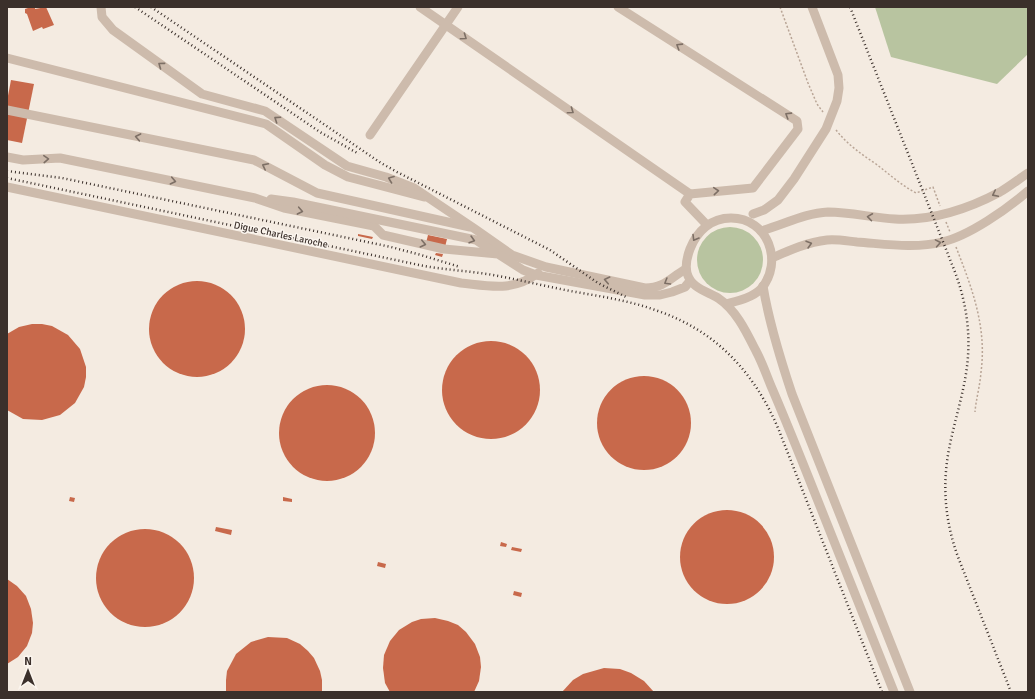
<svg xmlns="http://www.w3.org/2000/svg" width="1035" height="699" font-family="Signika,sans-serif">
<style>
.green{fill:#b8c4a0}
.building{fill:#c8694b}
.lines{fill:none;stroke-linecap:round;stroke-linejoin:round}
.path{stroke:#b9a596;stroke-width:1.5;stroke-dasharray:2 2;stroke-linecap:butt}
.minor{stroke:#cdbbac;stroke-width:9}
.rail{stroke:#3b302b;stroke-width:2.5;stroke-dasharray:1 3;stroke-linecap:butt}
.oneway{stroke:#7d6f65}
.labels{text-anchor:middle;stroke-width:3;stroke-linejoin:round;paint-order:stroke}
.street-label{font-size:10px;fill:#3b302b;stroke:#fbf5ee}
</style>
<rect width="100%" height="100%" fill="#f4ebe1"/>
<g class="green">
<path d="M875 7H1028V54L997 84 891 57Z"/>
<circle cx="730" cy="260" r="33"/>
</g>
<g class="building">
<path d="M31 7H35V9L46 7 54 25 43 29 42 27 33 31 27 14 25 13V9Z"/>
<path d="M11 80 34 84 22 143 7 140V101Z"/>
<path d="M358 234 373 237 372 239 358 236Z"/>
<path d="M428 235 447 239 445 247 426 243Z"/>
<path d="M436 253 443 254 442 257 435 255Z"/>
<circle cx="197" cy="329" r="48"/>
<path d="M32 324H42L52 326 68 335 80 349 86 367V377L84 387 75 403 60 415 42 420 23 419 7 410V334L19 327Z"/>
<circle cx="491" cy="390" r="49"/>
<circle cx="644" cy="423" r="47"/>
<circle cx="327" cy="433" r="48"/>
<path d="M70 497 75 498 74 502 69 501Z"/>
<path d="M283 497 292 499V502L283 501Z"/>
<circle cx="727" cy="557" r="47"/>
<path d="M216 527 232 530 231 535 215 531Z"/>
<circle cx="145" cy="578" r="49"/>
<path d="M501 542 507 544 506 547 500 546Z"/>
<path d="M512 547 522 549 521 552 511 550Z"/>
<path d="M378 562 386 564 385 568 377 566Z"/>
<path d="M7 579 17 586 26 596 31 609 33 623 32 633 27 646 18 657 7 664Z"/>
<path d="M514 591 522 593 521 597 513 595Z"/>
<path d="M435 618 448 621 458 625 466 632 475 644 480 657 481 667 479 681 474 692H390L385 683 383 668 384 655 390 641 399 630 412 622 421 619Z"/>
<path d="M268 637 287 638 300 644 308 651 314 658 320 671 322 680V692H226V680L227 671 236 654 251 642Z"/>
<path d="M604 668 620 669 631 673 644 681 654 692H562L573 680 583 674Z"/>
</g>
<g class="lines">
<g class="path">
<path d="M780 7 808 83 817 104 823 112"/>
<path d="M836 130C847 144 861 154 876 164 889 174 901 185 916 193L933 187 940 206"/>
<path d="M946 222 950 232"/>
<path d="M956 247C972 288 987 327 981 372 980 386 976 399 975 412"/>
</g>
<g class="minor">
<path d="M101 7 102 17 113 30 202 94 265 111 347 166 386 177 414 188 475 229 512 255 546 267 645 288C665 288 671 277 686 269"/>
<path d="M420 7 690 194"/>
<path d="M618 7 797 121 798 129 753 188 690 194 685 202 707 225"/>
<path d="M7 58 266 124 325 165 348 177 424 197"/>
<path d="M7 110 254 160 317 193 470 227"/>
<path d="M370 135 458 7"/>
<path d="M7 157 23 160 60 158 255 198 284 208 374 226 383 235 444 249 498 254 523 270 536 275 645 295H660L672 292 685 287 690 281"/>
<path d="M7 187 461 283C490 286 513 292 538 273"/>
<path d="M271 199 293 202 476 240 494 252"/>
<path d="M753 214 764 210 778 200 794 179 826 129 837 101 839 88 838 75 812 7"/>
<path d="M761 231C783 225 805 213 828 212 851 212 873 218 895 219 932 221 968 209 1000 192 1010 186 1019 179 1028 173"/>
<path d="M772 258C790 250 808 242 827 240 837 239 847 241 857 242 885 244 915 249 942 242 969 236 1007 209 1028 191"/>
<path d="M763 286C769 323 780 358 792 394L910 692"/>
<path d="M726 304C737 301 752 298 761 289 784 262 768 218 731 218 711 218 697 231 690 249 687 257 685 265 687 273 691 288 706 291 718 298 736 310 746 331 756 351 762 362 766 374 771 386 784 416 796 446 808 476 837 548 866 620 894 692"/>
</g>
<g class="rail">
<path d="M135 7 320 132 359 154"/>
<path d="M151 7 381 163 397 172 550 250 598 283 628 298"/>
<path d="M850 7 955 272C965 299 970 327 968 356 966 387 955 418 949 449 942 486 945 521 958 557L1011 692"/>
<path d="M7 171 62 178 391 247 421 255 460 267"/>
<path d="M7 178 424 266C447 270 470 271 493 275 521 280 548 287 576 292 604 297 631 301 658 311 716 331 754 372 778 428L882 692"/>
</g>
</g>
<defs><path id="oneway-chevron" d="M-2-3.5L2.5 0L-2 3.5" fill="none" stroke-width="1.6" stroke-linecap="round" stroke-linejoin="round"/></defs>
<g class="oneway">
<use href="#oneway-chevron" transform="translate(464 37) rotate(35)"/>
<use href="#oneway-chevron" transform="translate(679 46) rotate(-148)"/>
<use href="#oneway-chevron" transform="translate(161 65) rotate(-144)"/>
<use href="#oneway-chevron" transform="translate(571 111) rotate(35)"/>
<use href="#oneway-chevron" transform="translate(788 115) rotate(-148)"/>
<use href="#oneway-chevron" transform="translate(277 119) rotate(-146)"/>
<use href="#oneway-chevron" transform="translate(138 137) rotate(-169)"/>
<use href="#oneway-chevron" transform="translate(46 159) rotate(-3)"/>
<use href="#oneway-chevron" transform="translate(265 166) rotate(-153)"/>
<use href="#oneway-chevron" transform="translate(391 179) rotate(-159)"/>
<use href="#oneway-chevron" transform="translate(173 181) rotate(12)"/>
<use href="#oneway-chevron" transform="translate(716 191) rotate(-5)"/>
<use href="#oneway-chevron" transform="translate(995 194) rotate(154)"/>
<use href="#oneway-chevron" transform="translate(300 211) rotate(11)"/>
<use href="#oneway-chevron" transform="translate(870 217) rotate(-172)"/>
<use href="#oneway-chevron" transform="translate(695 238) rotate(121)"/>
<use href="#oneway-chevron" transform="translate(472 240) rotate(16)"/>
<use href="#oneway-chevron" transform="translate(938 243) rotate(-10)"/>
<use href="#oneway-chevron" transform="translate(423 244) rotate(13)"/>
<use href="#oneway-chevron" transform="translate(809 244) rotate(-16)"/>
<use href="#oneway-chevron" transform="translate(607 280) rotate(-168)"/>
<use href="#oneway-chevron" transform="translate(667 282) rotate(149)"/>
</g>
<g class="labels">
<g class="street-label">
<text transform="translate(281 234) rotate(12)" y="4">Digue Charles Laroche</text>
</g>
</g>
<rect width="1035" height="699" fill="none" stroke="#3b302b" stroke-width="16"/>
<g transform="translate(28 671)" stroke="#fbf5ee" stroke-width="3" paint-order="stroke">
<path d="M0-3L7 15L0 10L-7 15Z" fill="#3b302b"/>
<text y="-6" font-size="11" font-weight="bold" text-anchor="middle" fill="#3b302b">N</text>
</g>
</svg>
